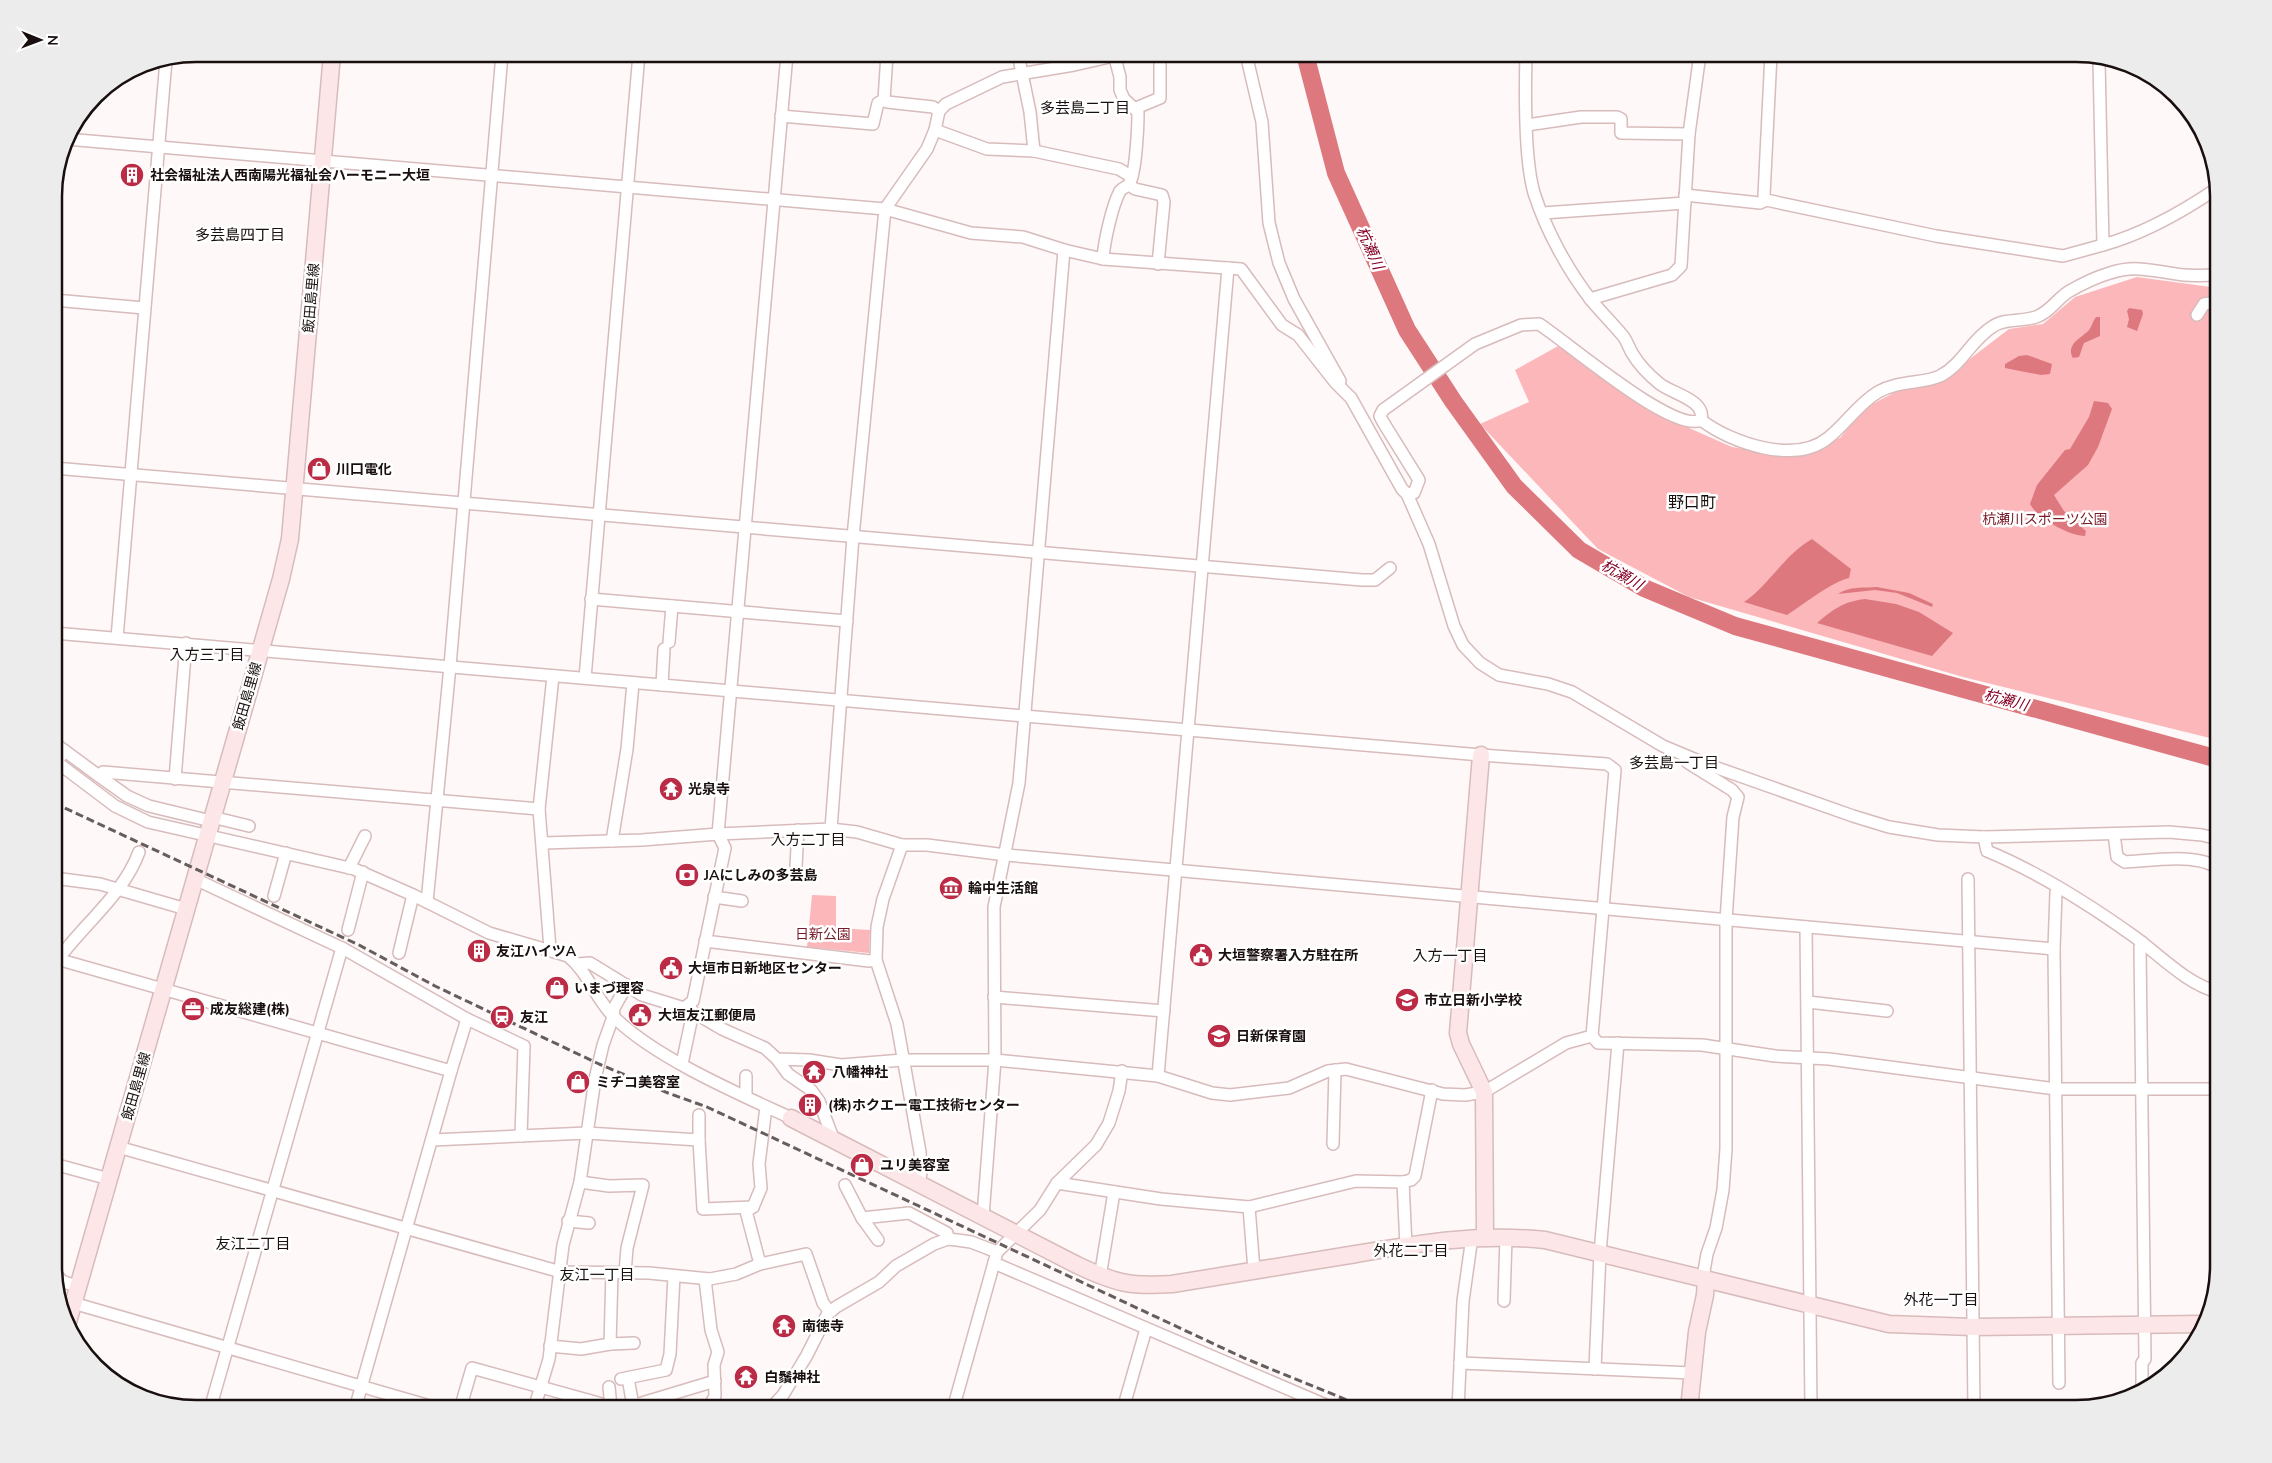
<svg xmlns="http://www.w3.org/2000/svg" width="2272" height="1463" font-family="'Nunito Sans','Noto Sans JP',sans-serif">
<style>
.green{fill:#fbb7ba}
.water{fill:#de787f}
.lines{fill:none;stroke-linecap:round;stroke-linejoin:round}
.river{stroke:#de787f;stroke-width:18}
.street-casing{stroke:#d8bbbb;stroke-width:14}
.secondary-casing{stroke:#d8bbbb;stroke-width:19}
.street{stroke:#fff;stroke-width:11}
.secondary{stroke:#fde6e7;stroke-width:16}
.rail{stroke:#665d5d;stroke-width:3;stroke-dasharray:8 4;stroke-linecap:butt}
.labels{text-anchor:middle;stroke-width:5;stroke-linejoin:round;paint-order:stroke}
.poi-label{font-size:14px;font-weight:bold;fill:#190f0f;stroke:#fff;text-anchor:start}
.street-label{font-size:14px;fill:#190f0f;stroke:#fff}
.park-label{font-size:14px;fill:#771b2a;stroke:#fff}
.neighbourhood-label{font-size:15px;fill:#190f0f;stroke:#fff}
.water-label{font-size:15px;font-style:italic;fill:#840026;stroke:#fff}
.quarter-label{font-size:16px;fill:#190f0f;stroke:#fff}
.rim{fill:none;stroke:#190f0f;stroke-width:2.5}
</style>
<rect width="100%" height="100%" fill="#fef8f8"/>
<g class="green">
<path d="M2137 277 2218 288V740L1963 677 1689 597 1598 549 1480 424 1529 402 1515 370 1560 345 1638 401 1689 428 1732 447 1789 456 1812 454 1841 437 1863 409 1901 389 1941 381 2009 329 2043 324 2075 297Z"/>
<path d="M812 895 836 896V928L870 930 869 953 807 947Z"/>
</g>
<g class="water">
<path d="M2129 308 2142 310 2143 314 2137 331 2127 327 2129 319 2127 311Z"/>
<path d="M2096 317H2100V336L2084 343 2079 357 2073 358C2066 345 2079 339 2087 332 2092 328 2092 322 2096 317Z"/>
<path d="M2027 355 2052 364 2050 374 2041 375 2005 368V364L2019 356Z"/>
<path d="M2094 401 2108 403 2112 409 2098 447 2088 465 2054 495 2064 511 2086 531 2085 536C2069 536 2037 518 2030 504L2037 485 2065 450 2070 449 2089 417Z"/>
<path d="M1812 539 1851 569 1849 578C1830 583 1804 604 1787 615L1744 602C1769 585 1785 554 1812 539Z"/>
<path d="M1877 587 1909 593 1933 604 1932 607 1897 593 1875 590 1838 594C1849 586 1864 588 1877 587Z"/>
<path d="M1865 599 1896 604 1919 612 1953 633 1932 656 1817 623C1834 609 1842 602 1865 599Z"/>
</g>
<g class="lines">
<path class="river" d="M1305 54 1336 173 1407 330 1453 401 1514 486 1579 550 1644 588 1735 626 2218 759"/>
<g class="street-casing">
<g id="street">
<path d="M1018 54 1030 112 1034 151"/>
<path d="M1246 54 1262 122 1269 223 1279 263 1294 299 1340 381"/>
<path d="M1771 54 1764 195 1766 200 1936 236 2063 256 2103 245 2099 61"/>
<path d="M884 100 887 102 933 107 939 111"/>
<path d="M1136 108 1160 98V54"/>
<path d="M781 116 873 124 878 103 884 100 887 54"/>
<path d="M1527 125 1581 117H1617L1621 119V133L1689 134"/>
<path d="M935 130 987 149 1034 151 1119 169 1132 177"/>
<path d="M66 139 885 209 971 233 1023 237 1064 250 1103 259 1241 269 1282 325 1298 335 1335 382 1351 398 1402 489 1407 494 1429 544 1454 626 1463 645 1480 663 1499 675 1548 684 1572 692 1663 746 1706 764 1853 816 1889 827 1938 835 1984 837 2169 832 2202 835 2218 839"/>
<path d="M1129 185 1135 189 1162 195 1164 202 1158 264"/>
<path d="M1685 195 1760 203 1766 200"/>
<path d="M1543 213 1685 203"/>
<path d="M2103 245C2143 234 2182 212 2216 189"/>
<path d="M1103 259C1104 242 1112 206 1120 191 1122 188 1127 187 1129 184 1136 175 1138 125 1138 112L1124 99 1120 90V77L1114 54"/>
<path d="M1590 299 1672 275 1681 266 1689 134 1700 54"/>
<path d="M54 300 144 308"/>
<path d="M2197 315 2204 304 2218 302"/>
<path d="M1701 420C1731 443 1795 465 1828 438 1846 424 1858 404 1878 392 1899 380 1923 384 1940 376 1962 365 1971 340 1992 327 2004 318 2022 322 2036 317 2050 312 2056 300 2068 292 2080 285 2096 277 2110 273 2137 264 2157 272 2184 275 2195 276 2207 275 2218 275"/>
<path d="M54 468 1362 580H1375L1390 568"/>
<path d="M1407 494 1414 493 1419 480 1383 422 1380 416 1383 410 1475 344 1521 325 1539 324C1566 341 1673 434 1701 420 1706 400 1673 394 1660 384 1650 376 1639 365 1632 353 1629 348 1627 341 1623 336 1613 324 1601 312 1591 300 1567 269 1546 230 1534 193 1524 158 1525 92 1526 54"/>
<path d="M591 599 847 621"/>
<path d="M54 633 1481 755 1607 764 1615 770 1592 1036"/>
<path d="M117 638 166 60"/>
<path d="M669 642 672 606"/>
<path d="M585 678 639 54"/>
<path d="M662 685 664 649"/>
<path d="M54 743 65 751 60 757"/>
<path d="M65 751 99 776 103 772 539 809"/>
<path d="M54 760 115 806 148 822 354 869 413 895 489 933 568 956C589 973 596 1001 616 1019 658 1059 737 1093 791 1118"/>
<path d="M1687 762 1732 790 1738 797 1733 817 1726 920V1149L1723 1190 1716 1228 1707 1254 1704 1271 1706 1279"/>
<path d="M99 776 127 796 149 806 211 821"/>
<path d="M175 779 186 643"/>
<path d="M212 817 249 826"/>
<path d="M831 829 853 537 885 209 927 149 935 130 939 111 946 104 1002 77 1074 65 1114 56"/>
<path d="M2114 834 2117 857 2125 862C2148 861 2200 852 2218 869"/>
<path d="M1984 837 1987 851C2038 872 2087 903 2132 935 2159 954 2186 984 2218 992"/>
<path d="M612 841 627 749 633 683"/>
<path d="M543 843 642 840 718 834 831 829 857 832 902 845H927L1006 855 2054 949"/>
<path d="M902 845 883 899 877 927 876 960 897 1024 920 1152 921 1173 919 1183"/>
<path d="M796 866 798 830"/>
<path d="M349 868 365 836"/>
<path d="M54 878 100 884 186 909"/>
<path d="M195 879 344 949 467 1019"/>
<path d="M1968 879 1974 1409"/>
<path d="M274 896 286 853"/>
<path d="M714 897 742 901"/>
<path d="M427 902 450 666 502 54"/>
<path d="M1806 927 1811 1409"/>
<path d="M348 930 363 872"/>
<path d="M705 941 869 961 876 960"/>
<path d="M2142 942 2140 947 2145 1359 2142 1363V1391"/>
<path d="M550 949 539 809 553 676"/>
<path d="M399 953 413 895"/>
<path d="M59 957 64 961 451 1071 355 1409"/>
<path d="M578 964 590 963 642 995 684 1008 693 1001 725 848 718 834 787 54"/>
<path d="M54 965C80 927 123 896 139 852"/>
<path d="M994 997 1164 1011"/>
<path d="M1808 1002 1887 1011"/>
<path d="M689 1006 693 1012 722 1029 765 1048 777 1059 809 1060 841 1065 903 1060H995L1158 1076 1212 1093 1230 1095 1289 1088 1328 1071 1346 1069 1443 1094 1465 1095 1484 1092 1566 1043 1592 1036 1598 1043 1702 1045 1775 1056 1829 1059 2056 1089H2218"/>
<path d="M777 1059 788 1074 811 1090 819 1101 833 1138"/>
<path d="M682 1064 693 1012"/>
<path d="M451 1071 467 1019 524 1046 521 1136"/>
<path d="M746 1076V1096"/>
<path d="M1158 1076 1228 268"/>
<path d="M699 1115V1140"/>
<path d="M432 1140 587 1133 699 1140 703 1209 753 1207"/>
<path d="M1333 1144 1335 1070"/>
<path d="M118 1147 561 1272 649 1273 710 1279 736 1274 760 1264 746 1211 753 1207 761 1188 759 1164 766 1107"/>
<path d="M54 1164 109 1179"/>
<path d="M580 1182 609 1186 643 1185 627 1248 625 1273"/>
<path d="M1057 1183 1161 1199 1249 1207 1356 1181 1403 1182"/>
<path d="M845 1185 862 1218 909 1213 947 1233 948 1239"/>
<path d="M1249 1207 1254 1270"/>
<path d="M983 1216 995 1060 994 907 1019 783 1064 250"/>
<path d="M862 1218 878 1240"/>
<path d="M568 1221 589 1223"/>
<path d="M1406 1246 1403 1182 1411 1180 1415 1176 1432 1090"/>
<path d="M994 1263 1335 1409"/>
<path d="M760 1264 806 1254 823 1303 830 1312"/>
<path d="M54 1272 62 1281 78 1287"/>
<path d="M1100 1277 1114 1192"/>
<path d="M705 1279 711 1330 718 1352 714 1365 715 1396 708 1409"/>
<path d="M1504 1301 1506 1237"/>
<path d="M73 1303 440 1409"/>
<path d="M610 1344 634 1343"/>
<path d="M550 1346 581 1349 610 1344 612 1273"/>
<path d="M1460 1363 1692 1373"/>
<path d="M1595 1369 1600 1253 1618 1043"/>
<path d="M628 1378 633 1406"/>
<path d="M621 1379 666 1370 670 1354 674 1276"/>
<path d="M2059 1383 2054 949 2056 892 2060 889"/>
<path d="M609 1387 611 1407"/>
<path d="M210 1409 342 948"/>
<path d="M460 1409 472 1368 620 1409"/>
<path d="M534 1409 549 1359 563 1245 580 1182 595 1079 603 1045 613 1017 614 1008 627 985"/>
<path d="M622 1409 715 1381"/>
<path d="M770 1409 783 1395 807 1355 827 1315 836 1307 879 1282 896 1266 934 1244 948 1239 957 1240 971 1242 997 1252"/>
<path d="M953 1409 997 1252 1040 1210 1057 1183 1096 1145 1109 1123 1119 1091 1122 1071"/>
<path d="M1123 1409 1146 1329"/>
<path d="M1458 1409 1463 1301 1472 1237"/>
</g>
</g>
<g class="secondary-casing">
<g id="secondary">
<path d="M1481 755 1458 1033 1461 1044 1484 1092 1485 1236"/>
<path d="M791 1118 1077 1265C1115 1283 1130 1287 1172 1284 1233 1274 1295 1264 1356 1254 1421 1243 1479 1233 1545 1240L1889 1324 1972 1327 2201 1324"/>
<path d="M68 1322 281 579 290 539 332 54"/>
<path d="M1689 1409 1697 1332 1705 1295 1706 1279"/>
</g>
</g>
<use href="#street" class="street"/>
<use href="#secondary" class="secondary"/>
<path class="rail" d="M54 803 359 945 435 986 599 1064 668 1093 707 1107 1244 1358 1369 1409"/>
</g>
<defs>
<g id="building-disc" transform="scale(1.25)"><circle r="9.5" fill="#bc2b45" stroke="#fff"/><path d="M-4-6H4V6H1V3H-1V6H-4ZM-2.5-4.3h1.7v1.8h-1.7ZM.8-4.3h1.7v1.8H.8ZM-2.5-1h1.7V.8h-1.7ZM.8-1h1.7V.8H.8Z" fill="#fff"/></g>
<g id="shop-disc" transform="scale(1.25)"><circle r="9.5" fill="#bc2b45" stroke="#fff"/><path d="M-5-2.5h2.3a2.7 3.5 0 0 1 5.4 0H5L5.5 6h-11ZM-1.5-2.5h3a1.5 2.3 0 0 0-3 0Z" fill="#fff"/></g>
<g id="temple-disc" transform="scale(1.25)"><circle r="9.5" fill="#bc2b45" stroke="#fff"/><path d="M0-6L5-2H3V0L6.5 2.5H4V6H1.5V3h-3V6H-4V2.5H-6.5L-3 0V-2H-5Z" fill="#fff"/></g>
<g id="bank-disc" transform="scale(1.25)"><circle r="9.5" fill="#bc2b45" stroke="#fff"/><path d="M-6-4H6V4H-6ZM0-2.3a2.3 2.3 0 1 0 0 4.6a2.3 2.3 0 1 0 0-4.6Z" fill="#fff"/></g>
<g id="museum-disc" transform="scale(1.25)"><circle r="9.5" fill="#bc2b45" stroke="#fff"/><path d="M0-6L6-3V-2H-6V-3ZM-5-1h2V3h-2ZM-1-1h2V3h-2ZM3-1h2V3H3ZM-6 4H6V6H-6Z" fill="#fff"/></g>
<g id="civic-disc" transform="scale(1.25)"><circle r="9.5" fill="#bc2b45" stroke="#fff"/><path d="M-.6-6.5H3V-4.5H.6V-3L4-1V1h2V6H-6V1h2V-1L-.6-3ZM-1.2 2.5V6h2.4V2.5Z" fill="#fff"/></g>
<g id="school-disc" transform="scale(1.25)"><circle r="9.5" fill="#bc2b45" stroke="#fff"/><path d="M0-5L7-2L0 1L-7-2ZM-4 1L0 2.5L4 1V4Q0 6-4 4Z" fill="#fff"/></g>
<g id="office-disc" transform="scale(1.25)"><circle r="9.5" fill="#bc2b45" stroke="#fff"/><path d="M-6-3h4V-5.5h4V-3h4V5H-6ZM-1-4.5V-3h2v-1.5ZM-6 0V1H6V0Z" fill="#fff"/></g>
<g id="station-disc" transform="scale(1.25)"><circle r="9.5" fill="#bc2b45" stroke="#fff"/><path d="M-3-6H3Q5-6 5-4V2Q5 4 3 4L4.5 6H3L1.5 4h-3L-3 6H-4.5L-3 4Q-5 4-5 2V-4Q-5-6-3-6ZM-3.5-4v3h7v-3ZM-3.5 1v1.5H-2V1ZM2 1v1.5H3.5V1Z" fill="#fff"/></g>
</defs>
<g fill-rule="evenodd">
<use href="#building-disc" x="132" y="175"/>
<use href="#shop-disc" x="319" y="469"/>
<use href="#temple-disc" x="671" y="789"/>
<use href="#bank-disc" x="687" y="875"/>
<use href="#museum-disc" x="951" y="888"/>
<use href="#building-disc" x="479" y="951"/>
<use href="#civic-disc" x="1201" y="955"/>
<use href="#civic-disc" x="671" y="968"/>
<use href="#shop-disc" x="557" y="988"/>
<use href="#school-disc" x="1407" y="1000"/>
<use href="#office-disc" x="193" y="1009"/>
<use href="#civic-disc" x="640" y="1015"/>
<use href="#station-disc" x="502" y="1017"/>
<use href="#school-disc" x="1219" y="1036"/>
<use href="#temple-disc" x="814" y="1072"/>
<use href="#shop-disc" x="578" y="1082"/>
<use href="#building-disc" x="810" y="1105"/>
<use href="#shop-disc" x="862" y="1165"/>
<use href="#temple-disc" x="784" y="1326"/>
<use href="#temple-disc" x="746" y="1377"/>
</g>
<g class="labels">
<g class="poi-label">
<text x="150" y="180">社会福祉法人西南陽光福祉会ハーモニー大垣</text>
<text x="336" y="474">川口電化</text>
<text x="688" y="794">光泉寺</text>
<text x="704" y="880">JAにしみの多芸島</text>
<text x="968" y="893">輪中生活館</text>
<text x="496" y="956">友江ハイツA</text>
<text x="1218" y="960">大垣警察署入方駐在所</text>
<text x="688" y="973">大垣市日新地区センター</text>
<text x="574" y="993">いまづ理容</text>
<text x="1424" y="1005">市立日新小学校</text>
<text x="210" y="1014">成友総建(株)</text>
<text x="658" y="1020">大垣友江郵便局</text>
<text x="520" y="1022">友江</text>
<text x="1236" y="1041">日新保育園</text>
<text x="832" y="1077">八幡神社</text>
<text x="596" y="1087">ミチコ美容室</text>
<text x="828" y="1110">(株)ホクエー電工技術センター</text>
<text x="880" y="1170">ユリ美容室</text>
<text x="802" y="1331">南徳寺</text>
<text x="764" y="1382">白鬚神社</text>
</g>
<g class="street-label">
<text transform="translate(311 298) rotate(-85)" y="5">飯田島里線</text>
<text transform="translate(247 696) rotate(-74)" y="5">飯田島里線</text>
<text transform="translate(136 1086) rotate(-74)" y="5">飯田島里線</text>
</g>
<g class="park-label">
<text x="2045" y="524">杭瀬川スポーツ公園</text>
<text x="823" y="939">日新公園</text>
</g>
<g class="neighbourhood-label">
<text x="1085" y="113">多芸島二丁目</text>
<text x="240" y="240">多芸島四丁目</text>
<text x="207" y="660">入方三丁目</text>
<text x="1674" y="768">多芸島一丁目</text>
<text x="808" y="845">入方二丁目</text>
<text x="1450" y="961">入方一丁目</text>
<text x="253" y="1249">友江二丁目</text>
<text x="1411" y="1256">外花二丁目</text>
<text x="597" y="1280">友江一丁目</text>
<text x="1941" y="1305">外花一丁目</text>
</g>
<g class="water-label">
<text transform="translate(1370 248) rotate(66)" y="5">杭瀬川</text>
<text transform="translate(1622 575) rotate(30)" y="5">杭瀬川</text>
<text transform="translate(2006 700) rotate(15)" y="5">杭瀬川</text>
</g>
<g class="quarter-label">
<text x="1692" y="508">野口町</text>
</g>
</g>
<path d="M0 0H2272V1463H0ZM196 62H2076A134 134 0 0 1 2210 196V1266A134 134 0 0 1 2076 1400H196A134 134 0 0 1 62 1266V196A134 134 0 0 1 196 62Z" fill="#edecec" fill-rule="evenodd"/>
<path class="rim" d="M196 62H2076A134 134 0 0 1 2210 196V1266A134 134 0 0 1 2076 1400H196A134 134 0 0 1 62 1266V196A134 134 0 0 1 196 62Z"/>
<g transform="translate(40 40) rotate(91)" stroke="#ffffff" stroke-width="4" paint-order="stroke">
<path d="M0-4L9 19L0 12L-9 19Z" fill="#190f0f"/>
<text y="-8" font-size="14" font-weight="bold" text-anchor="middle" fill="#190f0f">N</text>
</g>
</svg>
